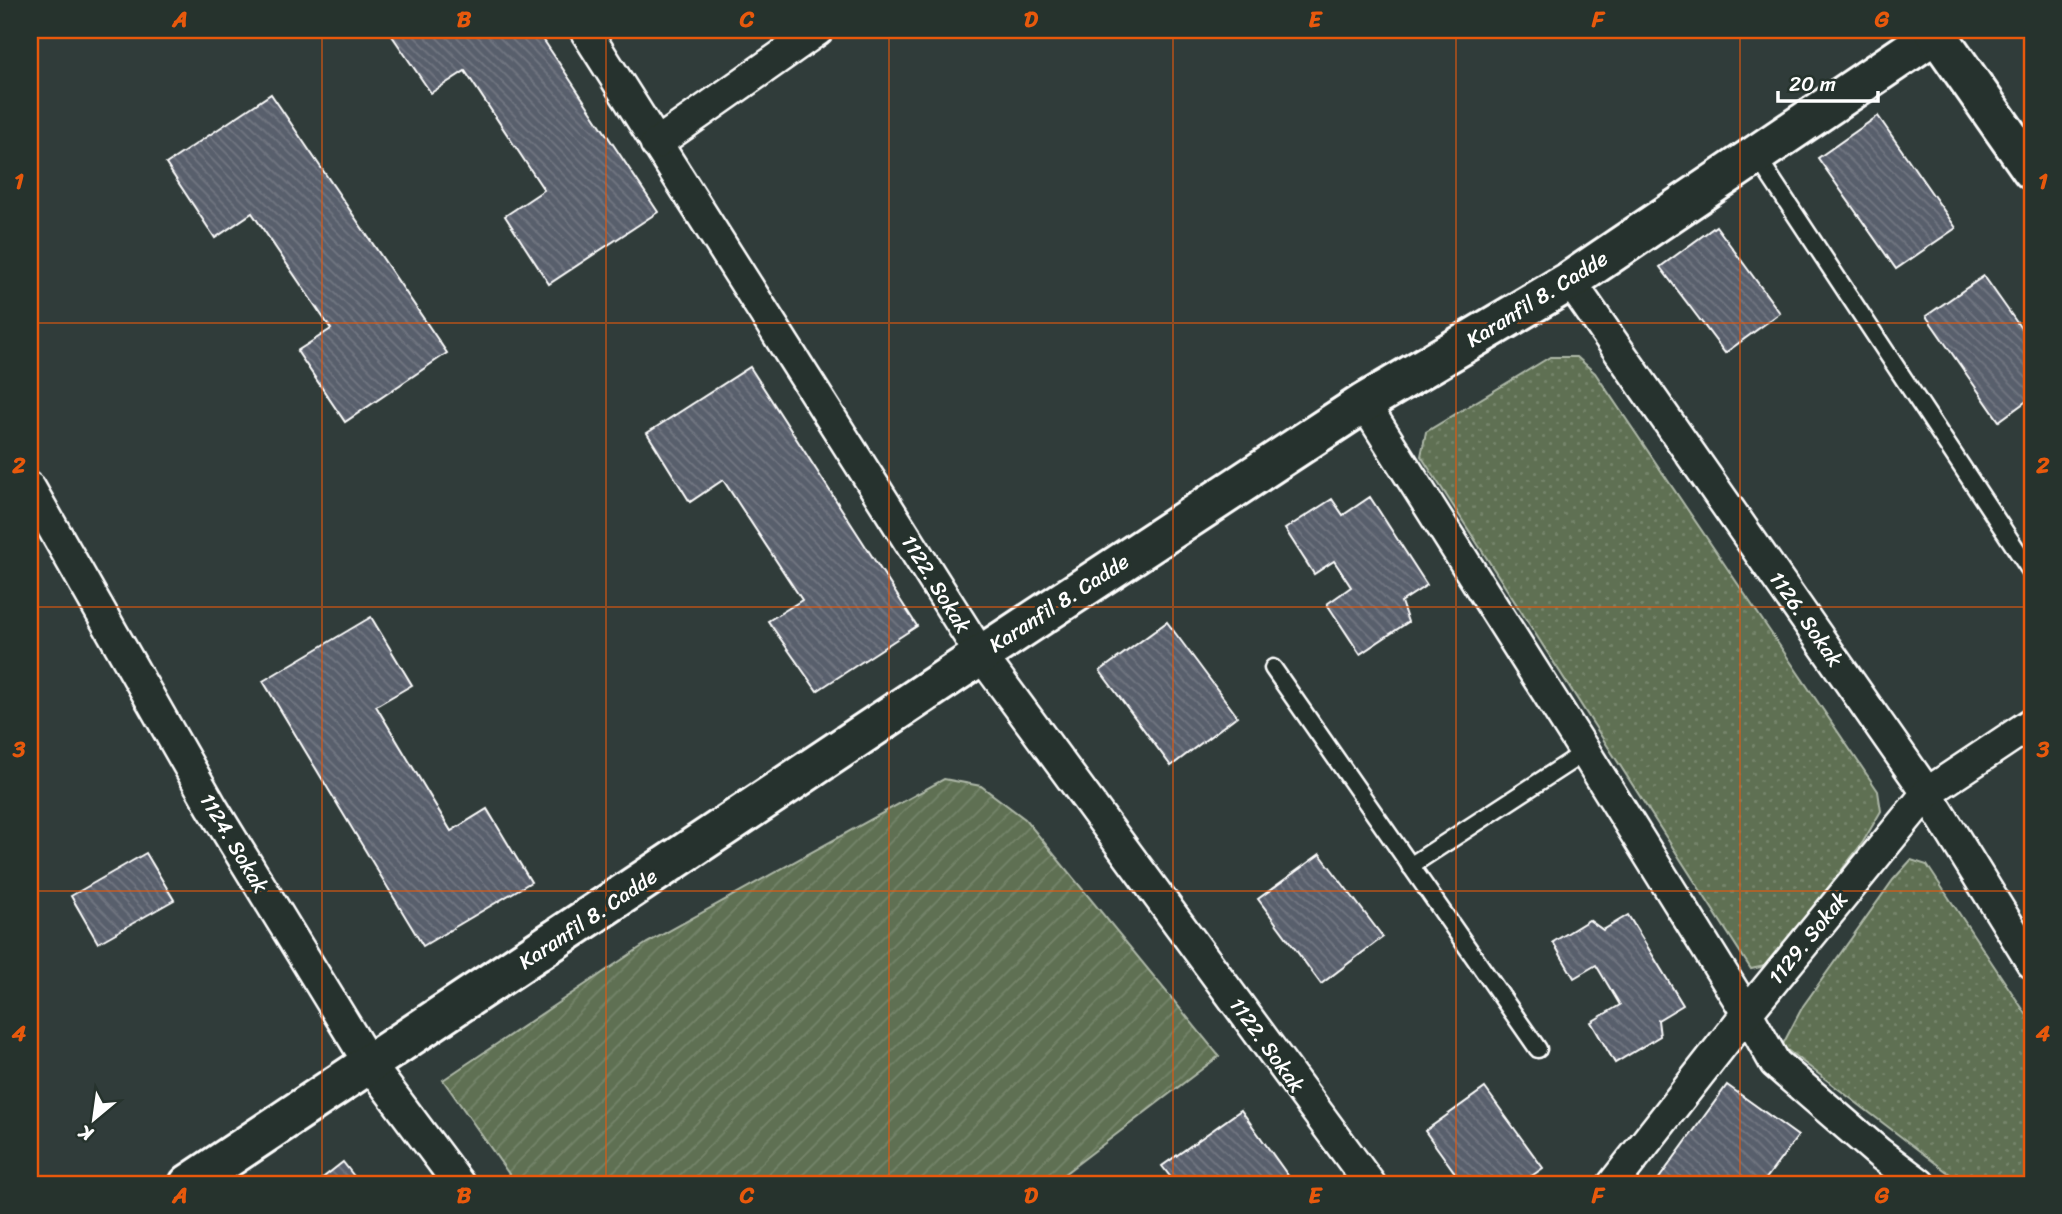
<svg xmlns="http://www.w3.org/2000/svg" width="2062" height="1214" font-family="Sriracha,sans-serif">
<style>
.grass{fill:url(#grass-dots);stroke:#aeb8a8;stroke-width:2}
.garden{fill:url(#garden-furrows);stroke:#aeb8a8;stroke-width:2}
.building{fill:url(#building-back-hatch);stroke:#fff;stroke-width:2}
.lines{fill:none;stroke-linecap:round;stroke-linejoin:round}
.service-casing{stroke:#fff;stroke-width:21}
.minor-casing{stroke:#fff;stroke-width:35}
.tertiary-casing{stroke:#fff;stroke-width:44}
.secondary-casing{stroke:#fff;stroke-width:44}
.service{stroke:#26332d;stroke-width:16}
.minor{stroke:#26332d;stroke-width:30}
.tertiary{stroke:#26332d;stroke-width:38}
.secondary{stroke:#26332d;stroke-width:38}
.grid{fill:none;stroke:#e8590c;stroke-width:2;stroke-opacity:0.55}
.labels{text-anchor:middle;stroke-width:6;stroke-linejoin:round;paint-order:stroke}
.street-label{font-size:21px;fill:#fff;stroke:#26332d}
.neatline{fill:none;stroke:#e8590c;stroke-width:2.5}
.grid-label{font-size:23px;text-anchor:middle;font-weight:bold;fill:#e8590c}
</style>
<defs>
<pattern id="grass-dots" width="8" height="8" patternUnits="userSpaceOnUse" patternTransform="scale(1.75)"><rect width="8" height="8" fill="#5e7052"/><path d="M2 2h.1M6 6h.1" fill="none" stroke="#76856c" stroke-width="1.8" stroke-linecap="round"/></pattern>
<pattern id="garden-furrows" width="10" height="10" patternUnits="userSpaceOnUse" patternTransform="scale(1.75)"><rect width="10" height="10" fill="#5e7052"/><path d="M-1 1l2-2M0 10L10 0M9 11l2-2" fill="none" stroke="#76856c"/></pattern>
<pattern id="building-back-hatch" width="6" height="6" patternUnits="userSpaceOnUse" patternTransform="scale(1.75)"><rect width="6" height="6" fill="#595f6c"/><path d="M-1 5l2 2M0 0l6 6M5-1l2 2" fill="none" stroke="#727782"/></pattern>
</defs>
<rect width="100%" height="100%" fill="#303c3a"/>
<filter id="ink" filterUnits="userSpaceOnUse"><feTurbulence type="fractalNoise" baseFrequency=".0143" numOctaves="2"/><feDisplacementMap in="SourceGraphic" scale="14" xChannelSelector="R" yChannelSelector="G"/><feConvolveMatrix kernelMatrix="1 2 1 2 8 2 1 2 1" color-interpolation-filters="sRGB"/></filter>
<g filter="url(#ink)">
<g class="grass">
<path d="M1550 357H1577L1595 373 1878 791 1881 811 1863 842 1769 965 1751 969 1421 456 1426 432Z"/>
<path d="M1911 860 1927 865 2032 1023V1184H1963L1782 1046 1803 1006 1893 880Z"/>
</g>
<path class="garden" d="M944 779 981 786 1025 819 1219 1056 1051 1184H516L443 1080 647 943Z"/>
<g class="building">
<path d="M388 30H537L658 212 549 284 505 216 544 190 465 71 431 93Z"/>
<path d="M271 94 447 353 345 422 297 351 331 329 252 213 215 238 166 164Z"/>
<path d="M1878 116 1956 228 1896 269 1818 158Z"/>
<path d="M1716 226 1780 313 1725 353 1660 267Z"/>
<path d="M1984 276 2032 344V397L1999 421 1926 316Z"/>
<path d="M750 367 917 626 817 691 768 621 802 600 723 480 690 502 647 433Z"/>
<path d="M1370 497 1427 585 1401 602 1408 622 1360 654 1327 604 1351 587 1334 561 1314 574 1285 529 1332 499 1343 515Z"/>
<path d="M371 617 412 685 376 706 451 831 487 809 531 882 423 946 263 681Z"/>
<path d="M1167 622 1237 716 1171 766 1100 671Z"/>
<path d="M146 853 174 900 98 943 71 896Z"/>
<path d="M1320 854 1383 937 1321 984 1258 899Z"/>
<path d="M1628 915 1683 1005 1658 1020 1660 1036 1615 1063 1591 1022 1620 1005 1596 965 1574 978 1553 942 1589 920 1603 930Z"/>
<path d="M1727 1085 1798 1136 1762 1184H1655Z"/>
<path d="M1485 1088 1543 1168 1520 1184H1463L1425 1131Z"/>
<path d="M1241 1110 1294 1184H1176L1162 1166Z"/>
<path d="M343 1162 360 1184H315Z"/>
</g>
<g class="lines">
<g class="service-casing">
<g id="service">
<path d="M1756 155 2032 573"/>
<path d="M1273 668 1538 1049"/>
<path d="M1410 866 1585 752"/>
</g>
</g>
<g class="minor-casing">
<g id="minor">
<path d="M585 30 981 655 1370 1184"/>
<path d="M656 144 818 30"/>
<path d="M1570 281 1927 793 2032 963"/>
<path d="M1364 403 1585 752 1747 1013 1775 1063 1879 1153 1920 1184"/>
<path d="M30 488 212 807 370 1065 459 1184"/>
<path d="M1613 1184 1747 1013 1927 793 2032 723"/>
</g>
</g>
<g class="tertiary-casing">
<path id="tertiary" d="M189 1184 981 655 1364 403 1570 281 1936 33"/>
</g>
<g class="secondary-casing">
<path id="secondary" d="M1934 30 2032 170"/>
</g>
<use href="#service" class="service"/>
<use href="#minor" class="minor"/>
<use href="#tertiary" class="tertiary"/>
<use href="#secondary" class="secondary"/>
</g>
</g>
<path class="grid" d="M322 30V1184M606 30V1184M889 30V1184M1173 30V1184M1456 30V1184M1740 30V1184M30 323H2032M30 607H2032M30 891H2032"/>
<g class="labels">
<g class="street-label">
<text transform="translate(1537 299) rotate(-32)" y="7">Karanfil 8. Cadde</text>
<text transform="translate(936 584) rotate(58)" y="7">1122. Sokak</text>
<text transform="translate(1059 603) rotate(-33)" y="7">Karanfil 8. Cadde</text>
<text transform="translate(1806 619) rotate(55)" y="7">1126. Sokak</text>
<text transform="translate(234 843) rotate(59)" y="7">1124. Sokak</text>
<text transform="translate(588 919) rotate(-34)" y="7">Karanfil 8. Cadde</text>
<text transform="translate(1808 938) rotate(-51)" y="7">1129. Sokak</text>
<text transform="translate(1267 1045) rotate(54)" y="7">1122. Sokak</text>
</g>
</g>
<rect width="2062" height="1214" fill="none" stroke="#26332d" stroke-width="77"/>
<g transform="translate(94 1119) rotate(209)" stroke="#26332d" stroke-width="5" paint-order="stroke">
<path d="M0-5L12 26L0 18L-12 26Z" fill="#ffffff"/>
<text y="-10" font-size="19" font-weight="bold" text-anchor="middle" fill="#ffffff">K</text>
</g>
<path d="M1778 91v10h100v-10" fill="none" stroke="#ffffff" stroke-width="3.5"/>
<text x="1789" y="91" font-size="21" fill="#ffffff" stroke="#26332d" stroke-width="5" paint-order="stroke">20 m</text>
<rect x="38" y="38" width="1986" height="1138" class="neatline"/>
<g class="grid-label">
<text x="180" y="27">A</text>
<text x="464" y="27">B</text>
<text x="747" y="27">C</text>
<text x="1031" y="27">D</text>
<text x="1315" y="27">E</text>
<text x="1598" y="27">F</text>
<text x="1882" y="27">G</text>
<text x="19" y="189">1</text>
<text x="2043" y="189">1</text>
<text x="19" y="473">2</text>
<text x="2043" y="473">2</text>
<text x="19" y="757">3</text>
<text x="2043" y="757">3</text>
<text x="19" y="1041">4</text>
<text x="2043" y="1041">4</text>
<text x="180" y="1203">A</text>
<text x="464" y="1203">B</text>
<text x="747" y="1203">C</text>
<text x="1031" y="1203">D</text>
<text x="1315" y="1203">E</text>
<text x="1598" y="1203">F</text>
<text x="1882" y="1203">G</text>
</g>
</svg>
